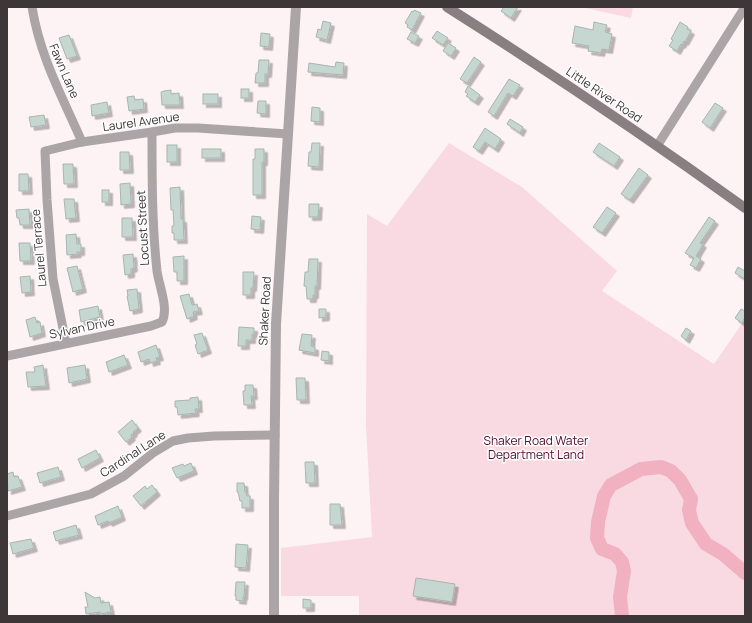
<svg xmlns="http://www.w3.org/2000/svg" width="752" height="623" font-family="Manrope,sans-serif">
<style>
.green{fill:#fadae2}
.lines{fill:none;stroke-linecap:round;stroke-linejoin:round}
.river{stroke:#f1b1c1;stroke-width:14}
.building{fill:#c6d7d2;stroke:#a5b6b1;filter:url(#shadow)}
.minor{stroke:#aca5a7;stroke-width:9}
.tertiary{stroke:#aca5a7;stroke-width:10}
.secondary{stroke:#897e81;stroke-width:10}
.labels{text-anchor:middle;stroke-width:3;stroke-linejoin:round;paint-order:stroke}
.street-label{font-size:12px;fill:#3e3739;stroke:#fff}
.park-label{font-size:12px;fill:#530828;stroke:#fff}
</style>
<defs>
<filter id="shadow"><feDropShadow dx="3.5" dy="3.5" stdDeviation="0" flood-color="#0004"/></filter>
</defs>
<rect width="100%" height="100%" fill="#fdf3f5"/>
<g class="green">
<path d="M580 7H633L631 18Z"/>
<path d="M449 143 522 187 617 271 602 291 714 364 745 319V616H359V596H281V548L372 537 366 426 367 214 387 226Z"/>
</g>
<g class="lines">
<path class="river" d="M622 616 620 597 624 571 622 562 615 554 602 549 597 538 598 522 604 496 611 485 641 469 661 467 671 471 680 480 691 499 689 510 692 523 706 544 723 554 745 573"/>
</g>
<g class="building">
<path d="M504 7H518L511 18 501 11Z"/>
<path d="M414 10 421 13 412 30 407 27 408 25 405 23 412 11 413 12Z"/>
<path d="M323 21 331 23 327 40 316 37 318 29 321 30Z"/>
<path d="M594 22 607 25 605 32 612 34 609 50 602 49 601 53 588 51 589 46 572 43 575 26 593 30Z"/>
<path d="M680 22 688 27 687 29 691 31 685 42 684 41 682 45 681 44 677 51 669 46 673 40 671 39Z"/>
<path d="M437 31 448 38 443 45 432 38Z"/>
<path d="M411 32 419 36 415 43 407 39Z"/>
<path d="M261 33 270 34 269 47 260 46Z"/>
<path d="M69 35 77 56 67 59 59 38Z"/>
<path d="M448 43 456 48 451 56 443 51Z"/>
<path d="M474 57 481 62 467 83 460 79Z"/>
<path d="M259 60H269L268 74H265V83H255L256 73H258Z"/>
<path d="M336 62 344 63 343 75 308 72 309 63 335 67Z"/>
<path d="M509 79 520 85 513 96 508 93 494 116 488 112Z"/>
<path d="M468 86 480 95 475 102 466 96 468 94 465 92Z"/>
<rect x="241" y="89" width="8" height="9"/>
<path d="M171 90V94L179 93 180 105H162L161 92 164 91Z"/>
<rect x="203" y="94" width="15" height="10"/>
<path d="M134 96 135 100 143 99 144 109 129 111 127 97Z"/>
<path d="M258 101H266V114L257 113Z"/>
<path d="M107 102 109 113 92 116 91 105Z"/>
<path d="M715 103 723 108 710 128 702 122Z"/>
<path d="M312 107 320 108V122L311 121Z"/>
<path d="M44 115 46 125 31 127 29 117Z"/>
<path d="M510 119 523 127 520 133 507 124Z"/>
<path d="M485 128 501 139 495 149 485 142 479 151 473 147Z"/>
<path d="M312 143H320L319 167 308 166 309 152H311Z"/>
<path d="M599 143 620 157 614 166 593 152Z"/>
<rect x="167" y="145" width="10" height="17"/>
<rect x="202" y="149" width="19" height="9"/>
<path d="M255 149H264V162H262V195H253V159H255Z"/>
<path d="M120 152H129L130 170H120Z"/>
<path d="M63 164H73L74 184H64Z"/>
<path d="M639 168 648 175 630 200 621 194Z"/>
<path d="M19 174H28L29 191H19Z"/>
<path d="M130 183 131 204 121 205 120 184Z"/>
<path d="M180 187 181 219H183L184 240H174V233H172V226H174L173 210H171L170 188Z"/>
<rect x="102" y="190" width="7" height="12"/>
<path d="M64 199H74L76 218 66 219Z"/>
<path d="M309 204H319L318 217H309Z"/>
<path d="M607 207 616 213 602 233 593 227Z"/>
<path d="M29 209 30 225H20L19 218H17L16 210Z"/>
<path d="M252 216 261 217 260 230 251 229Z"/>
<path d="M709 217 715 221 700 243 703 244 696 256 701 259 696 268 690 265 694 258 685 253Z"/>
<path d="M122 218H132L133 237H122Z"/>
<path d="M76 234 77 244H81V252H77L78 254 67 255 66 235Z"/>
<path d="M19 243H30L31 261H20Z"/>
<path d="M133 254 134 268 131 269V274L125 275 123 255Z"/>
<path d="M184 256V281H177V272H174L173 257Z"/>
<path d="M309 259H318L317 286H315V295H313V299H307L306 286H304L305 272H308Z"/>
<path d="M77 266 83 289 73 292 67 268Z"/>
<path d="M738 267 745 271V279L735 273Z"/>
<path d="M243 272H254L253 288H251V295H243Z"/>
<path d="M30 276 31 292 22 293 20 277Z"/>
<path d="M137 289 139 309 130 311 127 296H128L127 290Z"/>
<path d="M189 294 192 305 197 304 199 311 193 312 194 316 187 319 180 296Z"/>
<path d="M98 306 100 317 81 322 79 310Z"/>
<path d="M319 309H326V317L319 318Z"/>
<path d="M741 309 745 311V317L742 323 735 318Z"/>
<path d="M35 317 37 323 40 322 42 333 30 337 26 320Z"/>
<path d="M239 327 254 328V334H252V340H246V346H238Z"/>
<path d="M686 328 691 331 686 340 681 336Z"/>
<path d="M202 333 208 350 198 354 195 345 197 344 194 335Z"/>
<path d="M302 334 312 335 311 346 315 347V353L299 350Z"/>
<path d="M156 345 160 357 156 358 157 361 150 363 149 359 141 362 138 352Z"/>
<path d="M322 351 329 352V361L321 360Z"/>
<path d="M124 355 128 365 109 372 106 362Z"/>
<path d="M43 365 46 386 28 387 26 372H35L34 367Z"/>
<path d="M85 365 87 379 69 383 67 368Z"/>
<path d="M296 378H305L306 400H297Z"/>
<path d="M245 385H253L254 396H251L252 405H244L243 391H245Z"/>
<path d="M198 397 199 409H195L196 413 178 415 177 407H175V401L190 400V398Z"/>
<path d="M132 420 138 428 133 432 134 433 131 435 132 437 126 442 118 432Z"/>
<path d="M96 450 100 458 82 468 78 459Z"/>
<path d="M305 462H314L315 483H306Z"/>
<path d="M191 463 194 471 177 478 172 468 183 464 184 466Z"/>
<path d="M58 467 61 477 40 483 37 473Z"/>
<path d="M13 472 14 477 18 476 22 487 8 491 7 474Z"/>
<path d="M237 483H244L245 492H246L247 496H250V508H242V501H240L238 492H237Z"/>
<path d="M152 485 157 492 141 506 133 496 145 486 147 489Z"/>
<path d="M330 504H340L342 525H330Z"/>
<path d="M118 506 122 517 109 523 108 521 98 525 95 516Z"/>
<path d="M76 525 79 535 56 541 53 532Z"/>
<path d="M31 539 34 548 13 554 10 543Z"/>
<path d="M236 544 248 545 246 568 235 567Z"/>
<path d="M416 578 455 584 452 602 413 596Z"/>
<path d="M236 582H245L244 597H243V601L236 600V596H235Z"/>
<path d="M85 592 95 598 100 597 101 603 109 602 111 612 100 614V612L86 614 85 607H88Z"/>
<path d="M303 599 311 600V608H303Z"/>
</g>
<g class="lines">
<g class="minor">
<path d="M32 7C40 57 62 96 82 142"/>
<path d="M657 146 745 7"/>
<path d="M66 343 53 279 47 200 45 151 82 142 152 132 175 128H198L288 134"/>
<path d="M7 356 151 326 162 322C169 308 159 286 157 271 152 225 152 179 152 132"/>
<path d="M7 516 91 494 124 476 153 453 173 441 188 438 214 436 275 435"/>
</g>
<path class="tertiary" d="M274 616V500L276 324 296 7"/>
<path class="secondary" d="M447 7C548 71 648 138 745 208"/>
</g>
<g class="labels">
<g class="street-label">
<text transform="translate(64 71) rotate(67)" y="4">Fawn Lane</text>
<text transform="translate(604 95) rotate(34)" y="4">Little River Road</text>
<text transform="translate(141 122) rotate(-8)" y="4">Laurel Avenue</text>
<text transform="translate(143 228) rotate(-93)" y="4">Locust Street</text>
<text transform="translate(39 248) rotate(-95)" y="4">Laurel Terrace</text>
<text transform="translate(265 311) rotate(-87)" y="4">Shaker Road</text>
<text transform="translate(82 328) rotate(-12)" y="4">Sylvan Drive</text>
<text transform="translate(133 454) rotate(-33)" y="4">Cardinal Lane</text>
</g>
<g class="park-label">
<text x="536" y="445">Shaker Road Water<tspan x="536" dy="14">Department Land</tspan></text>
</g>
</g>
<rect width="752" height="623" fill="none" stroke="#3e3739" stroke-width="16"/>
</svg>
